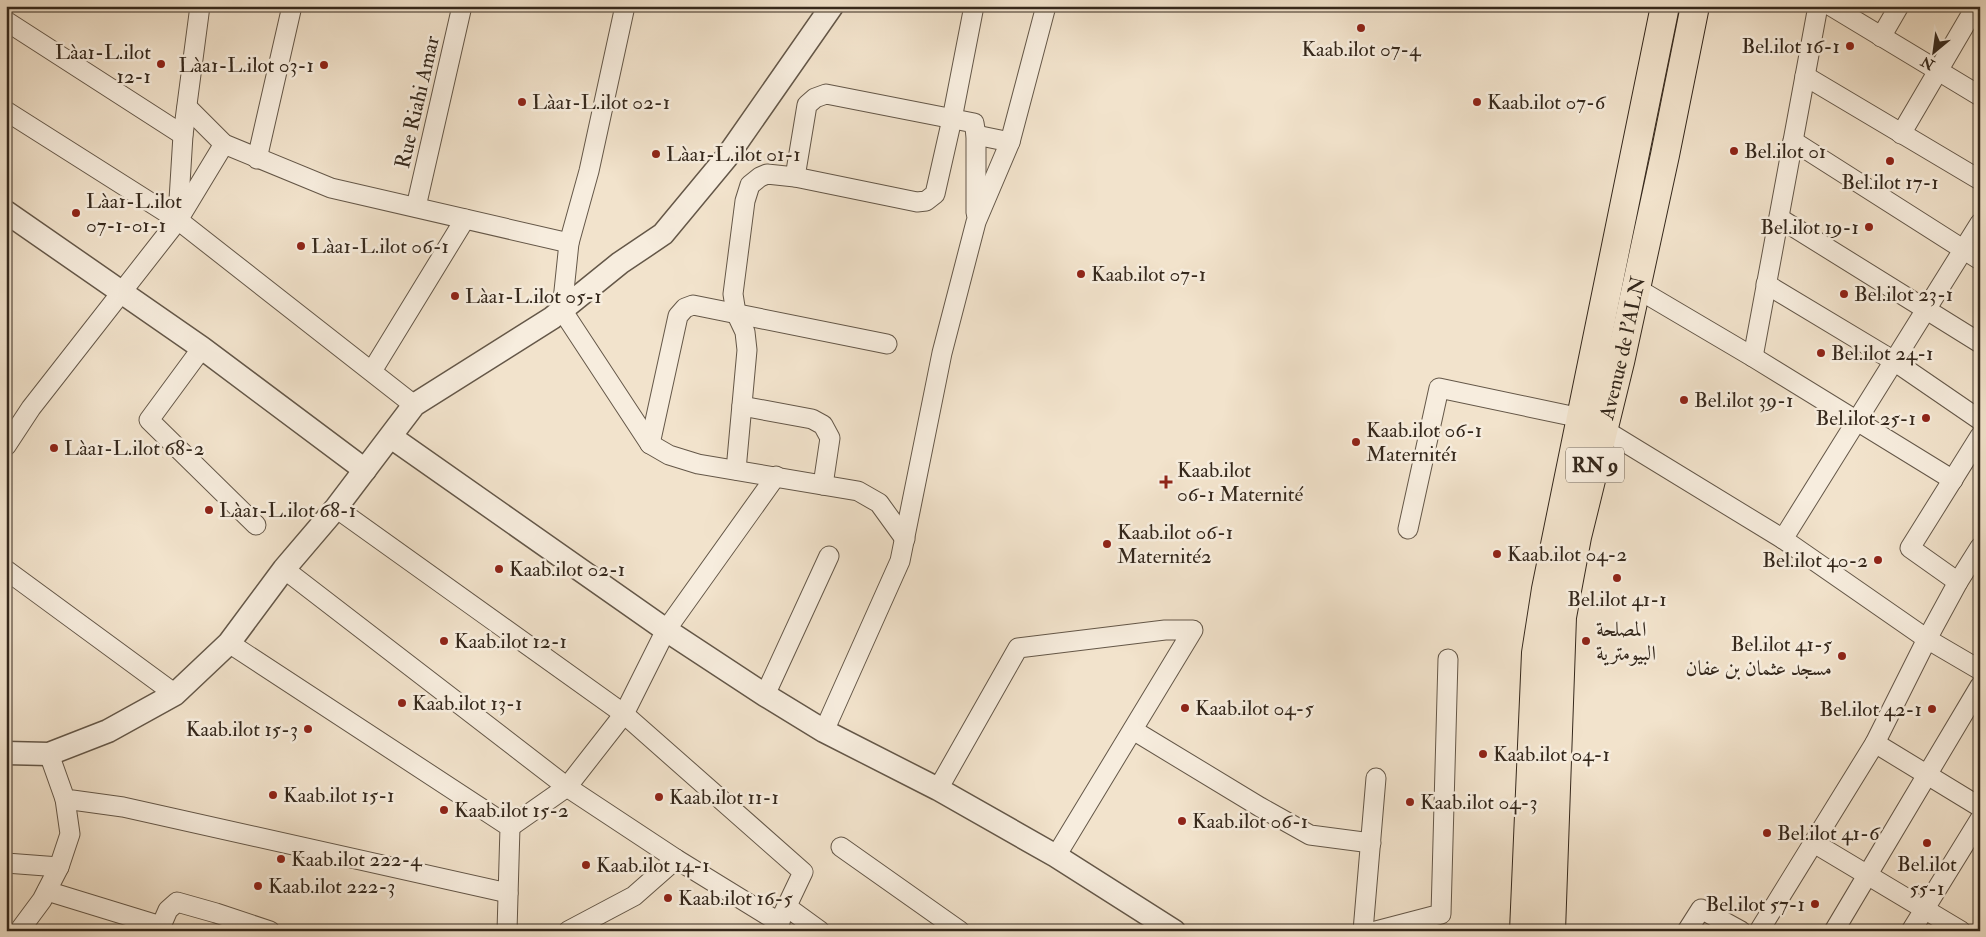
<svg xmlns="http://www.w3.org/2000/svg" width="1986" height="937" font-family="'IM FELL Double Pica',Amiri,serif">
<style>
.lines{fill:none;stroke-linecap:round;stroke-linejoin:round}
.minor-casing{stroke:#645748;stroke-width:21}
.tertiary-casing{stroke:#645748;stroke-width:25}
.primary-casing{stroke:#35281c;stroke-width:30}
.minor{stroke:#f7edde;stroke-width:19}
.tertiary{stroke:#f7edde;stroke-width:22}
.primary{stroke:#f2e3cc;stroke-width:28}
.poi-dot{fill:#8f2418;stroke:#f7edde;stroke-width:2}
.labels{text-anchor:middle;stroke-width:5;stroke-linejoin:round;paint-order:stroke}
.shield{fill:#f7edde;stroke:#6f6356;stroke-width:1}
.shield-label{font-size:20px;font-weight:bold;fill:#35281c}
.poi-label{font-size:21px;fill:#35281c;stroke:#f7edde;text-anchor:start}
.street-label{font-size:21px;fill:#35281c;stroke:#f7edde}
</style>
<rect width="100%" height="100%" fill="#f2e3cc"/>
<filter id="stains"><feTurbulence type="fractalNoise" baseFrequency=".004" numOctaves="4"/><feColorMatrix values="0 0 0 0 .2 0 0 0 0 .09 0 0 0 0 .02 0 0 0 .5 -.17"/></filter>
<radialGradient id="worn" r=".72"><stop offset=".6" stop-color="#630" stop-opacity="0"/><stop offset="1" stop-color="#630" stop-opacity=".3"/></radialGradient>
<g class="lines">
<g class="minor-casing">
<g id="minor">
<path d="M625 6 589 171 569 243 562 310 650 444 669 455 698 464 858 491 879 503 905 539"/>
<path d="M1831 6 1980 96"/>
<path d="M6 21 183 135"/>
<path d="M1881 37 1899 6"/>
<path d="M1805 76 1980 180"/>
<path d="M187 107 224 144 331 188 569 243"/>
<path d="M6 111 178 220 414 405"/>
<path d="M1901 134 1976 6"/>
<path d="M976 135 1010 142"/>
<path d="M1793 141 1980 260"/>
<path d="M257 159 292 6"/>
<path d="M795 177 807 105 815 98 826 94 974 123 976 135V213"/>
<path d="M416 207 462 6"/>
<path d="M178 216 183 135 200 6"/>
<path d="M1779 218 1980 343"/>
<path d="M1766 284 1894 361 1980 420"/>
<path d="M1636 288 1753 357 1953 480"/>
<path d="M202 348 149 420 256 525"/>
<path d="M1753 357 1818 6"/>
<path d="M372 371 465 219"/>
<path d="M742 406 812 419 823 425 830 438 823 485"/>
<path d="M650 444 678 316 685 308 693 305 887 344"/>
<path d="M6 446 31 408 178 220 224 144"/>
<path d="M736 470 747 350 745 332 736 313 733 294 745 201 750 185 760 177 767 174 795 177 917 202 926 201 935 194 952 119 974 6"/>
<path d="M336 508 624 714 803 872 775 931"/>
<path d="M1408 529 1439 388 1581 418 1603 429 1783 539 1927 639 1980 670"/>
<path d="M1783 539 1980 223"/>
<path d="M284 569 567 787 676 859 780 923"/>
<path d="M6 570 175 694"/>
<path d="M1958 582 1910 548 1980 436"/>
<path d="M229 643 510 827 507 931"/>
<path d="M765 695 829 556"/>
<path d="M1133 730 1260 807 1310 835 1371 843"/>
<path d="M824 731 900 561 942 353 976 222 1010 142 1046 6"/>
<path d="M1875 743 1980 807"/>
<path d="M49 754 65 799 123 807 508 893"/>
<path d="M938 789 1018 648 1165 630H1193L1056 856"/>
<path d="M510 827 567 787 624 714 666 630 776 476"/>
<path d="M1814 843 1961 931"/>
<path d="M841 847 960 931"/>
<path d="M6 863 59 867"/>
<path d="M47 891 161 926"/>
<path d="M787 907 820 931"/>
<path d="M19 931 42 900 59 867 70 834 65 799"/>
<path d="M162 931 161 926 168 910 177 902 216 913 270 931"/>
<path d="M568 931 634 896 676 859"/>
<path d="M1363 931 1376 778"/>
<path d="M1376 931 1441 914 1448 659"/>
<path d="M1687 931 1701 909 1741 931"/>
<path d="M1759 931 1875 743 1927 639 1958 582 1980 547"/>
<path d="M1834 931 1980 686"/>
<path d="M1911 931 1980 819"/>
</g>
</g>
<g class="tertiary-casing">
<g id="tertiary">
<path d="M6 212 202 348 365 470"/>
<path d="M391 437 666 630 765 695 824 731 938 789 1056 856 1174 931"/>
<path d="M6 753 49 754 108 731 175 694 229 643 284 569 336 508 414 405 552 318 620 263 663 234 726 158 832 6"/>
</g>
</g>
<g class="primary-casing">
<g id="primary">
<path d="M1524 931 1536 653 1546 589 1665 6"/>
<path id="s1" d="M1551 931 1562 617 1577 537 1620 362 1665 155 1695 6"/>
</g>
</g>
<use href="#minor" class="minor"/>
<use href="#tertiary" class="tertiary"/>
<use href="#primary" class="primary"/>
</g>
<g class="poi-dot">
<circle cx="1361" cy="28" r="5"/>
<circle cx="1850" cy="46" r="5"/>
<circle cx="161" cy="64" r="5"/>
<circle cx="324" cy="65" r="5"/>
<circle cx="522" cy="102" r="5"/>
<circle cx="1477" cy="102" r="5"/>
<circle cx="1734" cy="151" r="5"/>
<circle cx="656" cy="154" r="5"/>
<circle cx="1890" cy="161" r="5"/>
<circle cx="76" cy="213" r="5"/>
<circle cx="1869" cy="227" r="5"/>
<circle cx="301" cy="246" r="5"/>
<circle cx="1081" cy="274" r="5"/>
<circle cx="1844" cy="294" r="5"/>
<circle cx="455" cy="296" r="5"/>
<circle cx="1821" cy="353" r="5"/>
<circle cx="1684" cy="400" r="5"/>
<circle cx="1926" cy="418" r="5"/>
<circle cx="1356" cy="442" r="5"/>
<circle cx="54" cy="448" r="5"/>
<path d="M1163.5 474.5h5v5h5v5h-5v5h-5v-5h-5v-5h5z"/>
<circle cx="209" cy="510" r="5"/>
<circle cx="1107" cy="544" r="5"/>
<circle cx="1497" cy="554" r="5"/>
<circle cx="1878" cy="560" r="5"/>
<circle cx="499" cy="569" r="5"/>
<circle cx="1617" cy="578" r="5"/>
<circle cx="444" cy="641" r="5"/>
<circle cx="1586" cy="641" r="5"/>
<circle cx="1842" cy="656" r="5"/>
<circle cx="402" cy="703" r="5"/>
<circle cx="1185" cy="708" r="5"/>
<circle cx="1932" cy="709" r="5"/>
<circle cx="308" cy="729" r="5"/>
<circle cx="1483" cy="754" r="5"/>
<circle cx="273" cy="795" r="5"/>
<circle cx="659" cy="797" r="5"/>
<circle cx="1410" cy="802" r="5"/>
<circle cx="444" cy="810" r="5"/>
<circle cx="1182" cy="821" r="5"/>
<circle cx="1767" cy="833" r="5"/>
<circle cx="1927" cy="843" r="5"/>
<circle cx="281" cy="859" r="5"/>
<circle cx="586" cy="865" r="5"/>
<circle cx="258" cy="886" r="5"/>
<circle cx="668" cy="898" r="5"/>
<circle cx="1815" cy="904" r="5"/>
</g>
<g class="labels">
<rect class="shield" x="1566" y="447.5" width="58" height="35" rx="4"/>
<g class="shield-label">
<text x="1595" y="472">RN 9</text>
</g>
<g class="poi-label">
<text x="1840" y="53" text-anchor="end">Bel.ilot 16-1</text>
<text x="1361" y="56" text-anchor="middle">Kaab.ilot 07-4</text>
<text x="151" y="59" text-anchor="end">Làa1-L.ilot<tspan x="151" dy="24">12-1</tspan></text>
<text x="314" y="72" text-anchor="end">Làa1-L.ilot 03-1</text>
<text x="532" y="109">Làa1-L.ilot 02-1</text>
<text x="1487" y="109">Kaab.ilot 07-6</text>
<text x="1744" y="158">Bel.ilot 01</text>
<text x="666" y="161">Làa1-L.ilot 01-1</text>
<text x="1890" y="189" text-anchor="middle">Bel.ilot 17-1</text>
<text x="86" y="208">Làa1-L.ilot<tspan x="86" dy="24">07-1-01-1</tspan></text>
<text x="1859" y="234" text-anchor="end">Bel.ilot 19-1</text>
<text x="311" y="253">Làa1-L.ilot 06-1</text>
<text x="1091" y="281">Kaab.ilot 07-1</text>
<text x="1854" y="301">Bel.ilot 23-1</text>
<text x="465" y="303">Làa1-L.ilot 05-1</text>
<text x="1831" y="360">Bel.ilot 24-1</text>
<text x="1694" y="407">Bel.ilot 39-1</text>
<text x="1916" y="425" text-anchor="end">Bel.ilot 25-1</text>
<text x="1366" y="437">Kaab.ilot 06-1<tspan x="1366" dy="24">Maternité1</tspan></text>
<text x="64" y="455">Làa1-L.ilot 68-2</text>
<text x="1177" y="477">Kaab.ilot<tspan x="1177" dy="24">06-1 Maternité</tspan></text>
<text x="219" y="517">Làa1-L.ilot 68-1</text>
<text x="1117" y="539">Kaab.ilot 06-1<tspan x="1117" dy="24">Maternité2</tspan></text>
<text x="1507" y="561">Kaab.ilot 04-2</text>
<text x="1868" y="567" text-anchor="end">Bel.ilot 40-2</text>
<text x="509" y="576">Kaab.ilot 02-1</text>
<text x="1617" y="606" text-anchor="middle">Bel.ilot 41-1</text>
<text x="1596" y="636">المصلحة<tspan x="1596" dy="24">البيومترية</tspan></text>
<text x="454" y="648">Kaab.ilot 12-1</text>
<text x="1832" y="651" text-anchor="end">Bel.ilot 41-5<tspan x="1832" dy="24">مسجد عثمان بن عفان</tspan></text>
<text x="412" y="710">Kaab.ilot 13-1</text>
<text x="1195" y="715">Kaab.ilot 04-5</text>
<text x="1922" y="716" text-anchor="end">Bel.ilot 42-1</text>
<text x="298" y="736" text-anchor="end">Kaab.ilot 15-3</text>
<text x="1493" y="761">Kaab.ilot 04-1</text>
<text x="283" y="802">Kaab.ilot 15-1</text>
<text x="669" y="804">Kaab.ilot 11-1</text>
<text x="1420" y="809">Kaab.ilot 04-3</text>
<text x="454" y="817">Kaab.ilot 15-2</text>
<text x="1192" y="828">Kaab.ilot 06-1</text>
<text x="1777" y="840">Bel.ilot 41-6</text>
<text x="291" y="866">Kaab.ilot 222-4</text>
<text x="1927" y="871" text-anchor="middle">Bel.ilot<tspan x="1927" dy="24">55-1</tspan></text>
<text x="596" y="872">Kaab.ilot 14-1</text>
<text x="268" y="893">Kaab.ilot 222-3</text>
<text x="678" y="905">Kaab.ilot 16-5</text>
<text x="1805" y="911" text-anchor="end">Bel.ilot 57-1</text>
</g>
<g class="street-label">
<text transform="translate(417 102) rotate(-77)" y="7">Rue Riahi Amar</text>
<text dy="7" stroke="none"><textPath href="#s1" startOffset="590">Avenue de l'ALN</textPath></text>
</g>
</g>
<rect width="1986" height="937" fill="none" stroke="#f2e3cc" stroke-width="25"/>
<rect x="8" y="8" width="1971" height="922" fill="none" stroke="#35281c" stroke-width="2.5"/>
<rect x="12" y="12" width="1961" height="912" fill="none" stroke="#35281c"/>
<g transform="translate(1934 52) rotate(209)" stroke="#f7edde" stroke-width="4" paint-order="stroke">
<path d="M0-4L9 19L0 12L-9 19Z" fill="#35281c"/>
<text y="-8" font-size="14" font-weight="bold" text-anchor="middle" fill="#35281c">N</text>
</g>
<rect width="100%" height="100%" filter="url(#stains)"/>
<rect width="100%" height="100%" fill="url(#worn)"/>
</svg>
